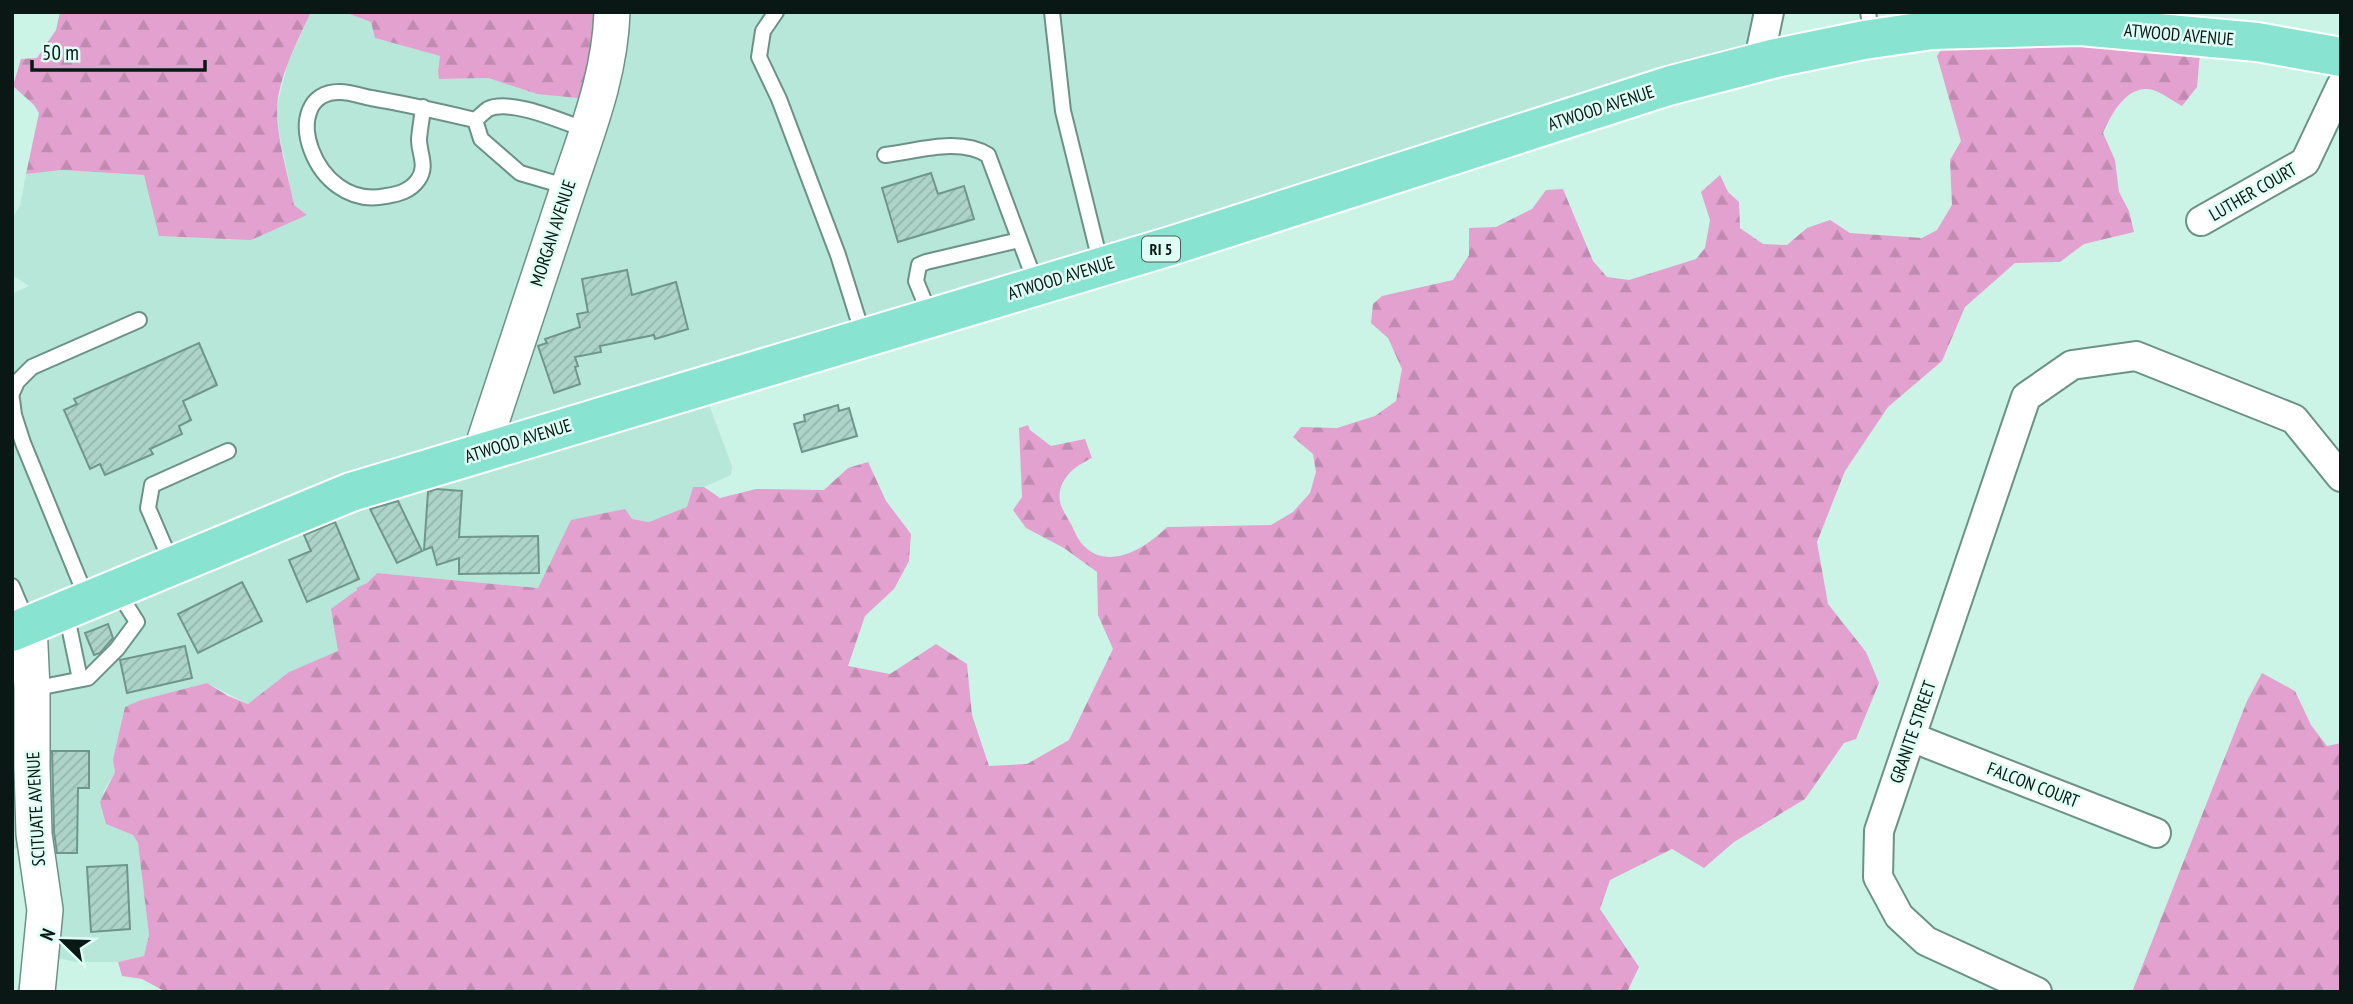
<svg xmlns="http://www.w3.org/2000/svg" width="2353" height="1004" font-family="'PT Sans Narrow',sans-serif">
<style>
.built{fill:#b6e7d8}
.forest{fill:url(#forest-firs)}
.building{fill:url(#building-hatch);stroke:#70968b;stroke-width:2}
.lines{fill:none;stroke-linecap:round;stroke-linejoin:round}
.service-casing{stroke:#6c9287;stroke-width:18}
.minor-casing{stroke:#6c9287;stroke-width:32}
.tertiary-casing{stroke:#6c9287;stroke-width:38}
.primary-casing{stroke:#fff;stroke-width:42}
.service{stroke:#fff;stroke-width:14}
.minor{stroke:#fff;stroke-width:28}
.tertiary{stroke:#fff;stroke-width:35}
.primary{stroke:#88e3d0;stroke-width:38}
.labels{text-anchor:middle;stroke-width:5;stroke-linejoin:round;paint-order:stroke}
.shield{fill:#dffff5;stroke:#495d58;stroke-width:2}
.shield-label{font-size:16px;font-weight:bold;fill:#091814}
.street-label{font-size:18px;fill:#091814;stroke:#dffff5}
</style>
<defs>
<pattern id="forest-firs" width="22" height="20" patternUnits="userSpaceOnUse" patternTransform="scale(1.75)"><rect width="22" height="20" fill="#e2a1cf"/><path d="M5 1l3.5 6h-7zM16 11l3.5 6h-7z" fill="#c18ab1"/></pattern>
<pattern id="building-hatch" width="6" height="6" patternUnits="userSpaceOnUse" patternTransform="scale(1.75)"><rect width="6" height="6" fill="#add4c8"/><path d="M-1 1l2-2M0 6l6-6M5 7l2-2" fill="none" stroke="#94b5ab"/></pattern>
</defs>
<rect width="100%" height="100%" fill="#cbf4e7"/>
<path class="built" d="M311 12H344L371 22 375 38 440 56 438 71 440 79 488 78 537 94 611 12H1767L1759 45 702 386 732 466 731 475 704 487H693L688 507 649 522 632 519 572 520 538 588 377 573 367 583 356 588 339 651 289 672 248 704 207 683 141 700 113 760 115 772 103 792 106 824 133 835 138 843 149 935 144 956 118 962H76L42 955 29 847 12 849V294L29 286 12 275V218L20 206 26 174 62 170 144 175 251 240 307 215 294 205 279 132 277 106 288 63Z"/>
<g class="forest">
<path d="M60 12H311C298 40 278 78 277 109 277 141 288 174 294 205L307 215 251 240 159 236 144 175 62 170 26 174 39 113 34 105 13 86 21 59 37 58 56 30Z"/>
<path d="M344 12H611L589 99 537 94 488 78 439 79 438 71 440 56 375 38 371 22Z"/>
<path d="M1954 29 2201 41 2197 87 2182 106C2173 101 2162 93 2153 90 2127 83 2111 115 2103 133L2115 160 2119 192 2129 211 2134 232 2084 244 2060 262 2015 263 1965 307 1942 361 1888 407 1845 471 1817 542 1828 604 1866 652 1879 683 1856 739 1844 743 1805 799 1734 842 1704 868 1672 849 1610 880 1600 909 1639 967 1627 992H166L142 979 122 976 118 962 144 956 149 935 138 843 133 835 106 824 100 802 115 772 113 760 125 707 141 700 207 683 228 696 248 704 289 672 338 651 331 609 357 590 356 588 367 583 377 573 538 588 571 520 625 509 632 519 649 522 687 507 693 487H704L720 498 756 489 824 490 848 468 868 462 886 501 911 534 909 561 894 589 865 616 848 666 890 674 936 644 967 664 972 715 989 766 1027 764 1069 740 1113 649 1098 615 1097 572 1064 548 1026 528 1013 510 1022 497 1019 428 1028 425 1030 430 1051 446 1085 439 1092 458C1078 465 1063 474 1060 491 1057 504 1066 515 1072 526 1075 532 1078 540 1083 545 1108 572 1146 548 1167 527L1271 525 1293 512 1310 493 1316 472 1313 454 1293 437 1301 427 1337 428 1375 416 1396 401 1402 369 1388 338 1371 323 1373 304 1382 296 1453 280 1469 255V228L1496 227 1532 209 1546 190 1563 189 1593 261 1607 277 1629 280 1696 259 1705 248 1710 220 1701 192 1720 175 1728 192 1739 202 1740 228 1763 244 1787 245 1807 228 1830 220 1850 233 1922 238 1937 230 1952 205 1950 160 1961 141 1937 56Z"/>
<path d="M2262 673 2295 691 2311 725 2327 746 2341 743V992H2132L2247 701Z"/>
</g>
<g class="building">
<path d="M931 173 938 194 964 186 974 219 898 242 882 188Z"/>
<path d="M627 270 632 295 676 282 688 329 655 339 654 335 600 346 601 352 575 357 578 366 575 367 580 384 554 393 538 346 547 343 545 339 580 327 577 314 588 312 582 279Z"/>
<path d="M199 343 217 385 183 401 191 420 179 426 182 434 150 449 153 454 105 475 100 464 90 469 64 410 77 404 74 399Z"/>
<path d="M838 405 839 411 849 408 857 436 802 452 794 424 805 421 804 415Z"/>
<path d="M436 489 462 491 459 537 538 536 539 573 459 574V558L437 565 432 547 424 550 428 492Z"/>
<path d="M398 501 422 551 397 563 370 509Z"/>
<path d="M335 522 359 579 307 602 289 560 311 551 304 535Z"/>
<path d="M242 582 262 621 198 653 178 614Z"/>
<path d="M108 624 113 638 100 653 94 655 85 633Z"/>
<path d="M185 646 192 678 127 693 120 660Z"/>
<path d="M52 751H89V788H78L77 853H57L54 832Z"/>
<path d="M127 865 130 929 91 932 87 867Z"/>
</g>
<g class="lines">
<g class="service-casing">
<g id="service">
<path d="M776 12 763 31 759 57 779 99 838 255 863 335"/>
<path d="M1052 12 1063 111 1101 265"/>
<path d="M1868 12 1872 37"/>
<path d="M423 107C422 118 420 128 419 139 419 154 428 166 418 180 410 191 399 194 386 196 312 212 276 91 340 92 350 92 361 96 371 98 407 104 441 112 475 120"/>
<path d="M885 155C918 151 959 137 988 155L1036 284"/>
<path d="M568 187 520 173 481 139 475 120C479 117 484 112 488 109 511 98 565 123 589 131"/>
<path d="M930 315 916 281 919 265 926 262 1019 240"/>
<path d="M12 393 17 382 32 367 139 320"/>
<path d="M12 399 14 415 23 443 87 599"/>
<path d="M172 564 148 508 152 485 228 451"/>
<path d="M12 586 28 624"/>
<path d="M66 612 80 679"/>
<path d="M32 689 88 678 117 649 137 622 118 592"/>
</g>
</g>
<g class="minor-casing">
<g id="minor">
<path d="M1758 64 1769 12"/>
<path d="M2201 221 2305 162 2341 86"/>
<path d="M1911 737 2156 833"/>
<path d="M2037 992 1926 941 1899 916 1878 877 1879 831 2026 397 2072 365 2136 356 2294 419 2341 477"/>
</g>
</g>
<g class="tertiary-casing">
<g id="tertiary">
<path d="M481 452C509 367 537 282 565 198 585 136 610 78 612 12"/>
<path d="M29 625 32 689V768L34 834 45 910 37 992"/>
</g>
</g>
<g class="primary-casing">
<path id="primary" d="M12 632 351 492 1177 244 1668 86 1776 58 1864 40 1932 30 2080 26 2257 42 2341 57"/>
</g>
<use href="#service" class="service"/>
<use href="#minor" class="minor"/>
<use href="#tertiary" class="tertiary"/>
<use href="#primary" class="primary"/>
</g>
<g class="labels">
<rect class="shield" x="1142" y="236.5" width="38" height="25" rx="5"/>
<g class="shield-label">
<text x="1161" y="255">RI 5</text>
</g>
<g class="street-label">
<text transform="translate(2179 35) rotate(5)" y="6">ATWOOD AVENUE</text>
<text transform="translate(1601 108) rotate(-18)" y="6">ATWOOD AVENUE</text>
<text transform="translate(2253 192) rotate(-30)" y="6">LUTHER COURT</text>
<text transform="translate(553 233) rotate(-72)" y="6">MORGAN AVENUE</text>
<text transform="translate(1061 278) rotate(-17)" y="6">ATWOOD AVENUE</text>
<text transform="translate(518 441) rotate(-17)" y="6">ATWOOD AVENUE</text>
<text transform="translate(1913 732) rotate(-71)" y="6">GRANITE STREET</text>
<text transform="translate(2033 785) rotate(21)" y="6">FALCON COURT</text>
<text transform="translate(36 809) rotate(-93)" y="6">SCITUATE AVENUE</text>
</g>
</g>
<rect width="2353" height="1004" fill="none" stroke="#091814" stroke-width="28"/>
<g transform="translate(63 941) rotate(293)" stroke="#dffff5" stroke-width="5" paint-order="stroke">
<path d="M0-5L12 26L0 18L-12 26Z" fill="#091814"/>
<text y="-10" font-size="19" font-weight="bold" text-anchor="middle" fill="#091814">N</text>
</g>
<path d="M32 60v10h173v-10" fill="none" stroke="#091814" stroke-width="3.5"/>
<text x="42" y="60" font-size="21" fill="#091814" stroke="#dffff5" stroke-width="5" paint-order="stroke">50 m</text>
</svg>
